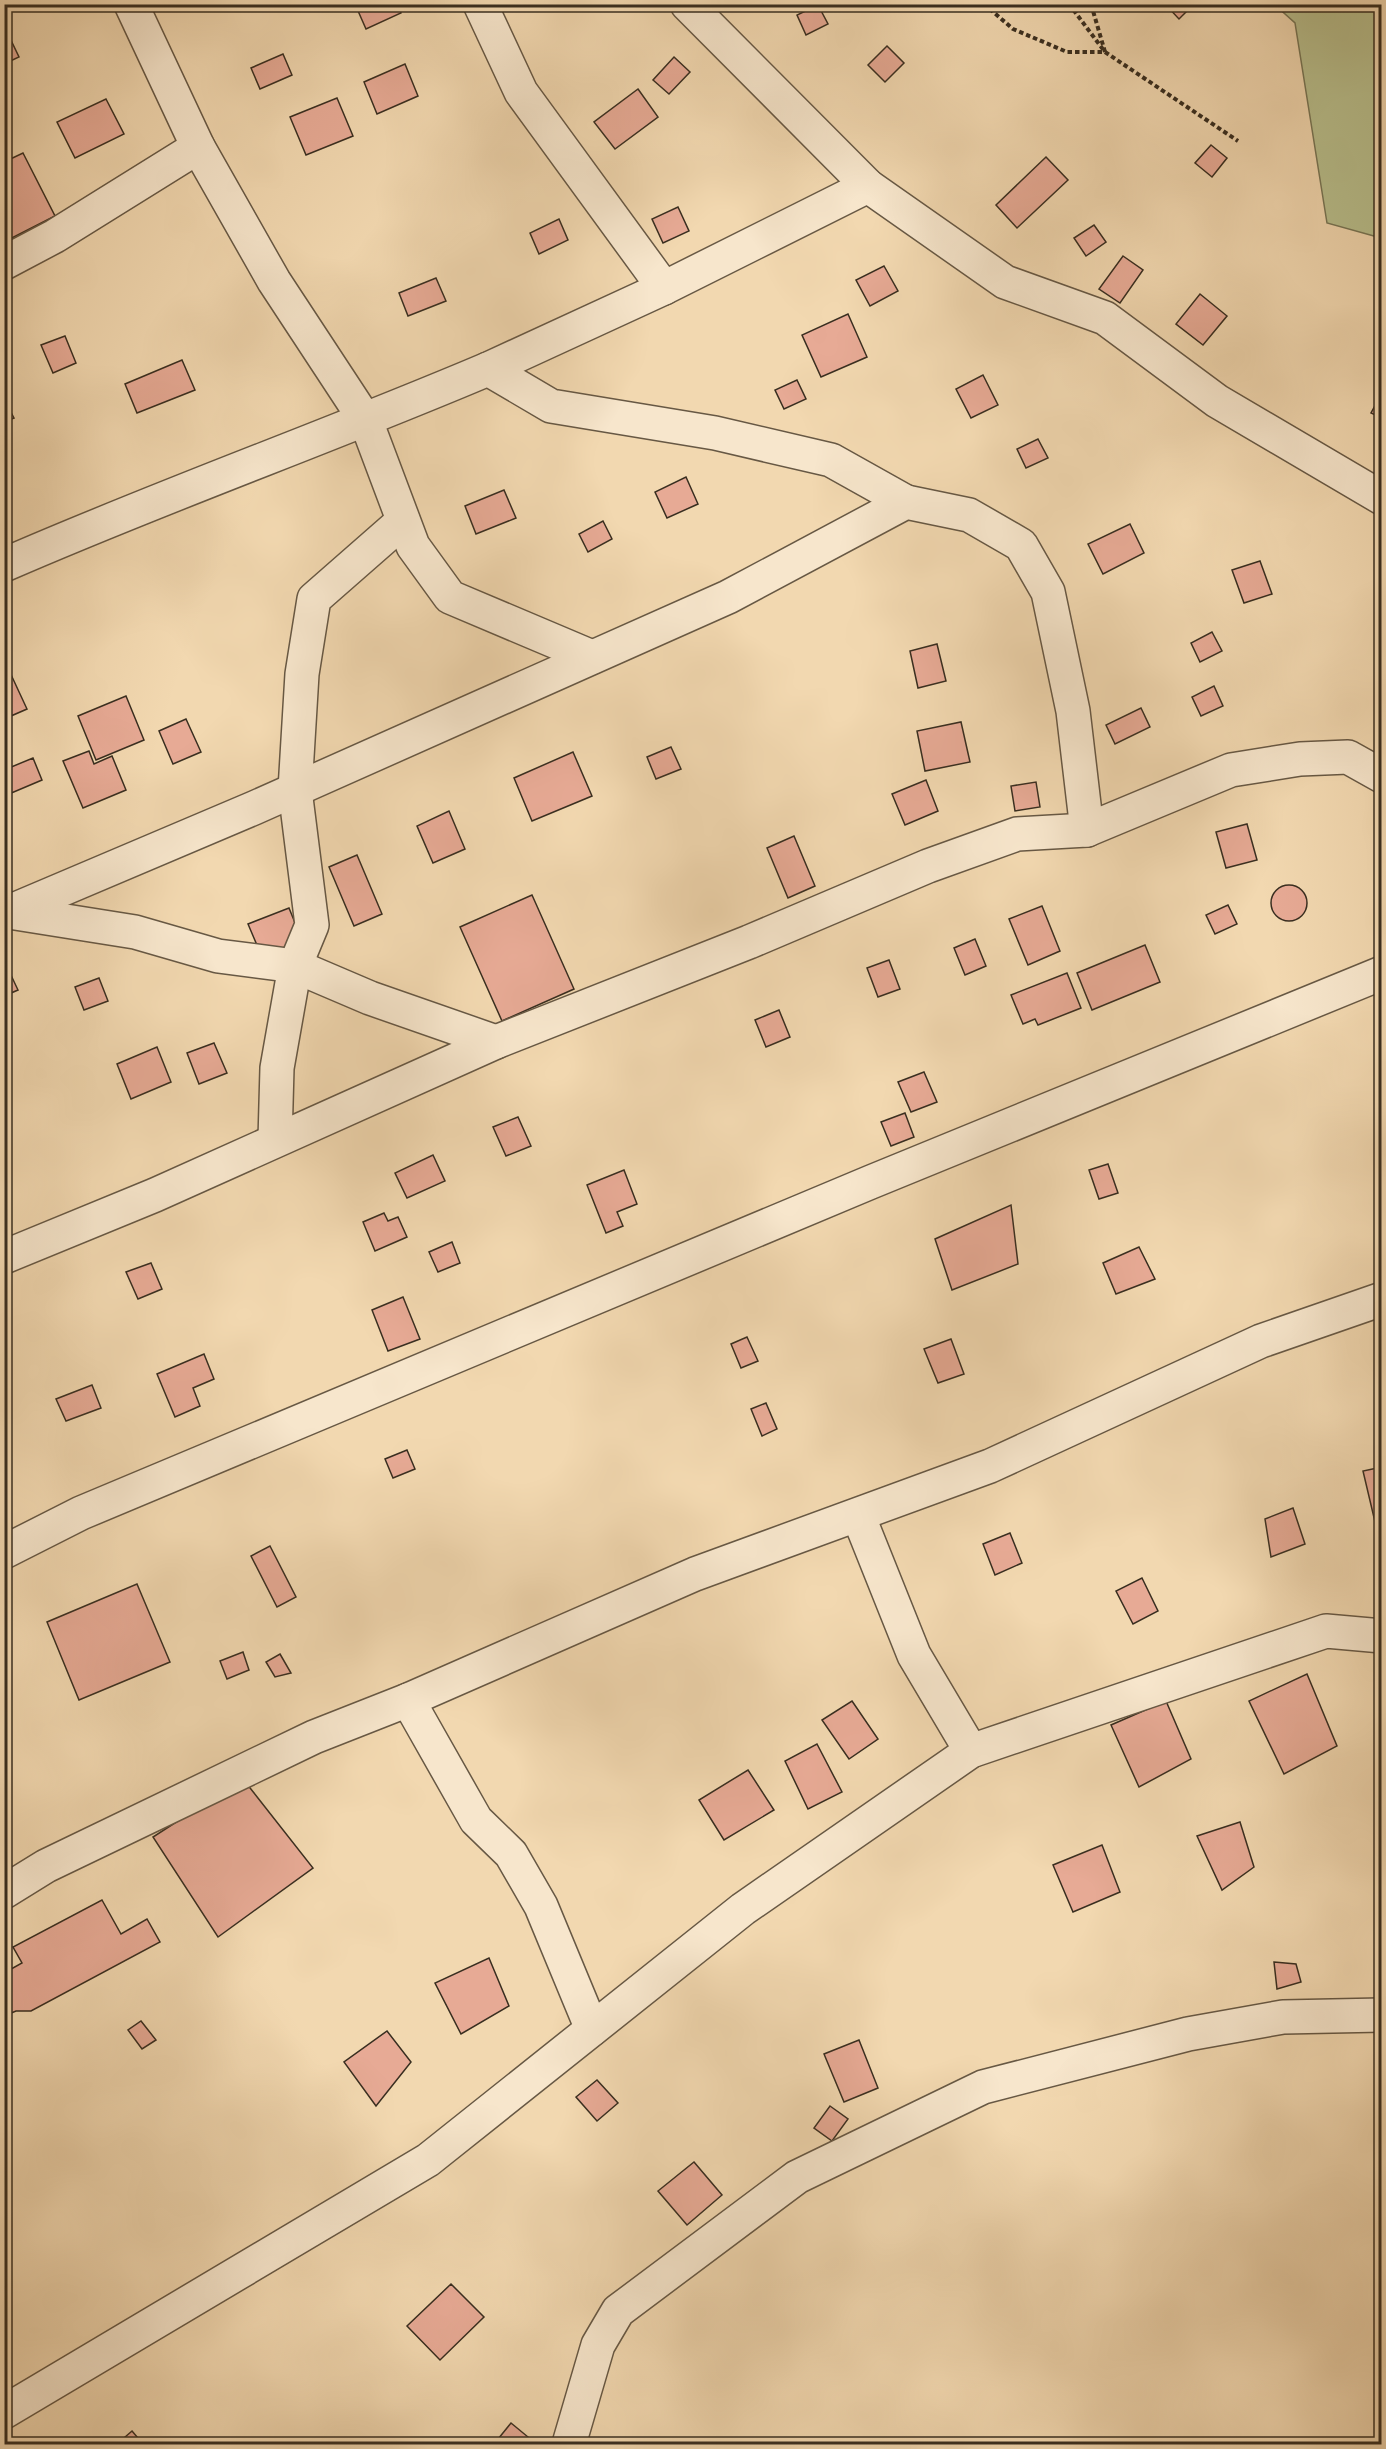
<svg xmlns="http://www.w3.org/2000/svg" width="1386" height="2449" font-family="'IM FELL Double Pica',serif">
<style>
.green{fill:#b8bf8d;stroke:#787656;stroke-width:1.5}
.building{fill:#e7aa95;stroke:#392e20;stroke-width:1.5}
.lines{fill:none;stroke-linecap:round;stroke-linejoin:round}
.minor-casing{stroke:#675844;stroke-width:36}
.path{stroke:#392e20;stroke-width:4;stroke-dasharray:4.5 3;stroke-linecap:butt}
.minor{stroke:#f7e6cc;stroke-width:33}
</style>
<rect width="100%" height="100%" fill="#f2d8b0"/>
<filter id="stains"><feTurbulence type="fractalNoise" baseFrequency=".00333" numOctaves="4"/><feColorMatrix values="0 0 0 0 .2 0 0 0 0 .09 0 0 0 0 .02 0 0 0 .5 -.17"/></filter>
<radialGradient id="worn" r=".72"><stop offset=".6" stop-color="#630" stop-opacity="0"/><stop offset="1" stop-color="#630" stop-opacity=".3"/></radialGradient>
<path class="green" d="M1275 5H1381V238L1327 223 1295 23Z"/>
<g class="building">
<path d="M355 4H397L401 13 366 29Z"/>
<path d="M1165 4H1194L1179 19Z"/>
<path d="M818 5 828 24 806 35 797 15Z"/>
<path d="M7 32 19 57 4 64V33Z"/>
<path d="M887 46 904 63 885 82 868 65Z"/>
<path d="M283 54 292 75 260 89 251 68Z"/>
<path d="M674 57 690 72 669 94 653 80Z"/>
<path d="M405 64 418 96 377 114 364 82Z"/>
<path d="M638 89 658 117 615 149 594 122Z"/>
<path d="M337 98 353 136 306 155 290 117Z"/>
<path d="M106 99 124 134 75 158 57 122Z"/>
<path d="M1211 145 1227 158 1212 177 1195 163Z"/>
<path d="M23 153 55 216 4 242V162Z"/>
<path d="M1046 157 1068 180 1017 228 996 205Z"/>
<path d="M678 207 689 231 663 243 652 219Z"/>
<path d="M559 219 568 240 539 254 530 233Z"/>
<path d="M1094 225 1106 242 1086 256 1074 238Z"/>
<path d="M1123 256 1143 270 1120 303 1099 289Z"/>
<path d="M884 266 898 291 870 306 856 280Z"/>
<path d="M436 278 446 301 408 316 399 293Z"/>
<path d="M1200 294 1227 316 1203 345 1176 324Z"/>
<path d="M848 314 867 357 821 377 802 335Z"/>
<path d="M65 336 76 363 53 373 41 345Z"/>
<path d="M182 360 195 390 137 413 125 384Z"/>
<path d="M983 375 998 405 971 418 956 389Z"/>
<path d="M797 380 806 399 784 409 775 390Z"/>
<path d="M1382 393V418L1371 413Z"/>
<path d="M4 399 14 418 4 422Z"/>
<path d="M1038 439 1048 458 1026 468 1017 449Z"/>
<path d="M686 477 698 504 667 518 655 492Z"/>
<path d="M504 490 516 518 476 534 465 506Z"/>
<path d="M603 521 612 539 588 552 579 534Z"/>
<path d="M1130 524 1144 553 1103 574 1088 544Z"/>
<path d="M1260 561 1272 594 1244 603 1232 570Z"/>
<path d="M1212 632 1222 651 1200 662 1191 643Z"/>
<path d="M937 644 946 681 918 688 910 651Z"/>
<path d="M7 666 27 709 4 719V667Z"/>
<path d="M1214 686 1223 706 1201 716 1192 697Z"/>
<path d="M126 696 144 740 96 760 78 716Z"/>
<path d="M1141 708 1150 727 1115 744 1106 725Z"/>
<path d="M186 719 201 752 173 764 159 731Z"/>
<path d="M961 722 970 762 925 771 917 731Z"/>
<path d="M671 747 681 769 656 779 647 757Z"/>
<path d="M89 751 94 764 112 756 126 790 83 808 63 761Z"/>
<path d="M573 752 592 796 532 821 514 778Z"/>
<path d="M33 758 42 780 9 794 4 783V770Z"/>
<path d="M926 780 938 811 905 825 892 794Z"/>
<path d="M1036 782 1040 807 1015 811 1011 786Z"/>
<path d="M449 811 465 849 433 863 417 826Z"/>
<path d="M1247 824 1257 860 1226 868 1216 832Z"/>
<path d="M794 836 815 886 788 898 767 848Z"/>
<path d="M357 855 382 914 354 926 329 867Z"/>
<circle cx="1289" cy="903" r="18"/>
<path d="M532 895 574 989 502 1021 460 927Z"/>
<path d="M1228 905 1237 924 1215 934 1206 915Z"/>
<path d="M1042 906 1060 951 1028 965 1009 919Z"/>
<path d="M289 908 302 940 262 957 248 924Z"/>
<path d="M975 939 986 966 965 975 954 948Z"/>
<path d="M1145 945 1160 982 1092 1010 1077 973Z"/>
<path d="M889 960 900 989 878 997 867 968Z"/>
<path d="M9 971 18 990 4 996V973Z"/>
<path d="M1067 973 1081 1008 1038 1025 1035 1019 1023 1024 1011 995Z"/>
<path d="M99 978 108 1001 84 1010 75 987Z"/>
<path d="M779 1010 790 1037 766 1047 755 1020Z"/>
<path d="M214 1043 227 1073 199 1084 187 1053Z"/>
<path d="M157 1047 171 1082 131 1099 117 1064Z"/>
<path d="M924 1072 937 1102 911 1112 898 1082Z"/>
<path d="M905 1113 914 1137 891 1146 881 1122Z"/>
<path d="M518 1117 531 1146 506 1156 493 1127Z"/>
<path d="M433 1155 445 1181 407 1198 395 1173Z"/>
<path d="M1108 1164 1118 1193 1099 1199 1089 1170Z"/>
<path d="M624 1170 637 1204 617 1212 623 1226 606 1233 587 1185Z"/>
<path d="M1011 1205 1018 1264 952 1290 935 1239Z"/>
<path d="M384 1213 388 1221 398 1217 407 1237 375 1251 363 1222Z"/>
<path d="M452 1242 460 1263 438 1272 429 1252Z"/>
<path d="M1139 1247 1155 1279 1116 1294 1103 1263Z"/>
<path d="M151 1263 162 1289 138 1299 126 1272Z"/>
<path d="M403 1297 420 1339 388 1351 372 1310Z"/>
<path d="M747 1337 758 1361 741 1368 731 1344Z"/>
<path d="M951 1339 964 1374 938 1383 924 1349Z"/>
<path d="M204 1354 214 1379 193 1388 200 1406 175 1417 157 1374Z"/>
<path d="M92 1385 101 1408 66 1421 56 1399Z"/>
<path d="M766 1403 777 1429 762 1436 751 1409Z"/>
<path d="M407 1450 415 1469 393 1478 385 1459Z"/>
<path d="M1382 1467V1521L1375 1522 1363 1471Z"/>
<path d="M1293 1508 1305 1544 1271 1557 1265 1519Z"/>
<path d="M1010 1533 1022 1563 995 1575 983 1544Z"/>
<path d="M270 1546 296 1597 277 1607 251 1556Z"/>
<path d="M1142 1578 1158 1611 1133 1624 1116 1591Z"/>
<path d="M137 1584 170 1662 79 1700 47 1622Z"/>
<path d="M243 1652 249 1670 227 1679 220 1661Z"/>
<path d="M280 1654 291 1673 275 1677 266 1662Z"/>
<path d="M1307 1674 1337 1746 1284 1774 1249 1701Z"/>
<path d="M852 1701 878 1739 849 1759 822 1720Z"/>
<path d="M1166 1701 1191 1759 1139 1787 1111 1725Z"/>
<path d="M817 1744 842 1792 808 1809 785 1761Z"/>
<path d="M748 1770 774 1810 724 1840 699 1800Z"/>
<path d="M243 1779 313 1868 218 1937 153 1837Z"/>
<path d="M1240 1822 1254 1867 1222 1890 1197 1836Z"/>
<path d="M1102 1845 1120 1892 1073 1912 1053 1865Z"/>
<path d="M102 1900 121 1934 147 1919 160 1942 31 2011H16L4 2016V1973L22 1963 13 1947Z"/>
<path d="M489 1958 509 2006 461 2034 435 1983Z"/>
<path d="M1274 1962 1296 1964 1301 1982 1277 1989Z"/>
<path d="M141 2021 156 2040 142 2049 128 2030Z"/>
<path d="M387 2031 411 2062 376 2106 344 2062Z"/>
<path d="M859 2040 878 2088 844 2102 824 2054Z"/>
<path d="M597 2080 618 2103 597 2121 576 2097Z"/>
<path d="M830 2106 848 2119 832 2141 814 2128Z"/>
<path d="M694 2162 722 2195 687 2225 658 2191Z"/>
<path d="M451 2284 484 2317 440 2360 407 2326Z"/>
<path d="M511 2423 528 2437 522 2444H494Z"/>
<path d="M132 2431 143 2444H117Z"/>
</g>
<g class="lines">
<g class="minor-casing">
<g id="minor">
<path d="M131 4 198 147 274 281 366 421 413 546 450 597 592 657"/>
<path d="M480 4 521 92 664 288"/>
<path d="M687 4 868 186 1005 282 1105 318 1217 401 1382 498"/>
<path d="M4 263 55 236 198 147"/>
<path d="M488 369 664 288 868 186"/>
<path d="M4 565C164 495 328 437 488 369L551 406 715 433 831 460 906 502"/>
<path d="M9 912 135 932 218 956 295 966 370 998 496 1042"/>
<path d="M4 914 254 808 728 597 906 502 969 515 1021 545 1048 592 1073 711 1087 830"/>
<path d="M275 1140 277 1068 295 966 312 925 295 790 302 674 314 599 403 521"/>
<path d="M4 1257 155 1195 496 1042 749 942 928 866 1017 834 1087 830 1231 770 1300 759 1348 757 1382 776"/>
<path d="M858 1515 914 1655 971 1751"/>
<path d="M4 1552 81 1513 871 1182 1382 973"/>
<path d="M408 1700 476 1820 511 1854 541 1906 592 2029"/>
<path d="M4 1892 46 1866 314 1737 408 1700 695 1574 990 1466 1261 1341 1382 1299"/>
<path d="M4 2412 428 2160 743 1909 971 1751 1326 1631 1382 1636"/>
<path d="M569 2444 598 2345 618 2311 797 2177 983 2087 1188 2034 1283 2017 1382 2015"/>
</g>
</g>
<g class="path">
<path d="M984 4 1013 29 1067 52H1105L1091 4"/>
<path d="M1069 4 1105 52 1238 141"/>
</g>
<use href="#minor" class="minor"/>
</g>
<rect width="1386" height="2449" fill="none" stroke="#f2d8b0" stroke-width="24"/>
<rect x="6" y="6" width="1374" height="2437" fill="none" stroke="#392e20" stroke-width="3"/>
<rect x="12" y="12" width="1362" height="2425" fill="none" stroke="#392e20" stroke-width="1.5"/>
<rect width="100%" height="100%" filter="url(#stains)"/>
<rect width="100%" height="100%" fill="url(#worn)"/>
</svg>
